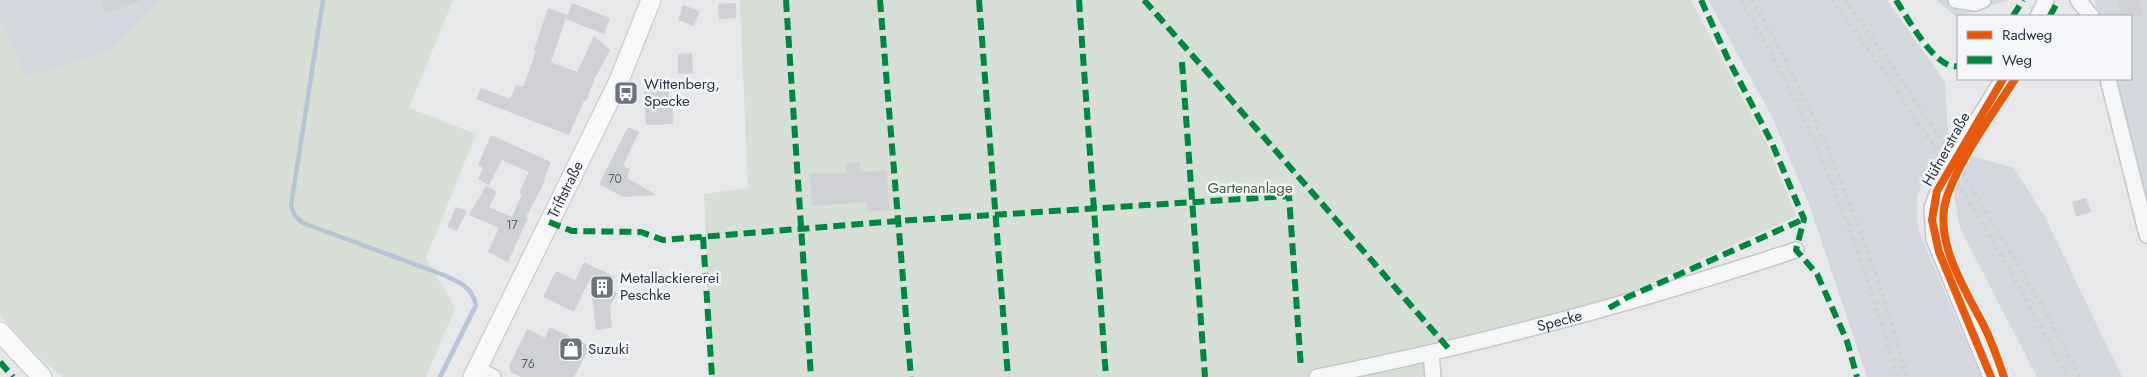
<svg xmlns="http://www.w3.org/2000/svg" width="2147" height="377" font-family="Jost,sans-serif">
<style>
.built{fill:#d4d7dd}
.green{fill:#d6ded6}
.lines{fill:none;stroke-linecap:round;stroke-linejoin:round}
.stream{stroke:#b4c4d5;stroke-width:4.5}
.building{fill:#ced0d3}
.minor-casing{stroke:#c4c6c8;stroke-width:18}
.major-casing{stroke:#c2c5c8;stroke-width:21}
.minor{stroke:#f5f6f7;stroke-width:15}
.major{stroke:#f8f8f8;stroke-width:19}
.rail{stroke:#cecfd2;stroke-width:4;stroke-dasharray:2.5 5;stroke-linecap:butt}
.minor-bridge-casing{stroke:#c4c6c8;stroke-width:18;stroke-linecap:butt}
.minor-bridge{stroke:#f5f6f7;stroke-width:15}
.quiet{stroke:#00873e;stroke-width:6;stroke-dasharray:12 6;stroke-linecap:butt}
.cycleway-casing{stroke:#f4f6f9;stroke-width:11}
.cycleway{stroke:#e8590c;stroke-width:8}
.labels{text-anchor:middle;stroke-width:5;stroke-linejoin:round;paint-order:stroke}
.number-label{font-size:12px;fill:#545c69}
.poi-label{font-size:15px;fill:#2b3445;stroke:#f4f6f9;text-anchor:start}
.street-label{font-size:15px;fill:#2b3445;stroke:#f4f6f9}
.park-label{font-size:15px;fill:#3f6138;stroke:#f4f6f9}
</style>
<rect width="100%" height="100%" fill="#e6e8ea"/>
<g class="built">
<path d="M0 0H161L110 52 26 77 0 20Z"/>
<path d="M1708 0H1887L1945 82 1948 132 1968 155 2014 168 2045 217 2122 377H2037L1960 228 1953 189 1929 162 1917 198 1918 229 1981 377H1867L1809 204 1772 117Z"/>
<path d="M1937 0H2009L1956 17Z"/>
<path d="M2095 0H2147V199L2116 79H2131V16H2099Z"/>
</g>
<g class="green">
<path d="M161 0H453L409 108 476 134 426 258 455 308 426 377H63L44 362 0 316V20L27 77 110 52Z"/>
<path d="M740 0H1691L1767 144 1796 216 1619 298 1433 348 1423 377H711L704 194 748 188Z"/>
</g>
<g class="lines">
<path class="stream" d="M323 0 291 206 295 216 303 223 441 274C459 282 471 285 476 305L440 377"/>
</g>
<g class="building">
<path d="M100 0H140V1L106 14Z"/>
<path d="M2117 0H2139L2143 16H2122Z"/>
<path d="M572 3 610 18 604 34 566 19Z"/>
<path d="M736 3V18L719 19 718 4Z"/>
<path d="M683 5 700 11 694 26 678 20Z"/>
<path d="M548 8 567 15 551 62 577 72 594 36 610 50 595 78 586 101H584L569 135 476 99 481 88 510 99 516 85 523 87 536 51 534 50Z"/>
<path d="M692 53 693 73 678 74V54Z"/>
<path d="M669 89V98L675 102 672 105 673 124 646 125 644 91Z"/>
<path d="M628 127 639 132 623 166 630 169 627 178 657 195 623 197 599 184Z"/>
<path d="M491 135 551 162 544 180 545 181 526 217 528 218 508 262 488 252 499 228 469 215 486 186 497 192 489 207 512 217 522 194 519 193 529 172 502 160 489 185 478 179 483 168 478 165Z"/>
<path d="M860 162V172L887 170 889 210 868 212 867 202 812 206 810 174 846 173V163Z"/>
<path d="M2086 198 2091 212 2076 217 2072 202Z"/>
<path d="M456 207 467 211 457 231 447 227Z"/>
<path d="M584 262 615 277 610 288 617 293 610 307 612 328 596 330 590 279 574 312 543 297 556 271 575 280Z"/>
<path d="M550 327 590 346 574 377H521L511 372 509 366 527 329 545 338Z"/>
</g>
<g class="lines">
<g class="minor-casing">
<g id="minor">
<path d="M1956 0 1975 3 1983 0"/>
<path d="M2078 0 2091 16"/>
<path d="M2038 16 2046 0"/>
<path d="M2108 79 2147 235"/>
<path d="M1964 142 2003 79"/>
<path d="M1941 183 1932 208 1934 239 1991 377"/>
<path d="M1431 353 1433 377"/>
<path d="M477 369 493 377"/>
<path id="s1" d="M1317 377C1480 345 1639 302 1796 250"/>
</g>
</g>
<g class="major-casing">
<g id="major">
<path d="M0 332 42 377"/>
<path id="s2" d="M473 377 618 83 651 0"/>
</g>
</g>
<use href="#minor" class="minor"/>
<use href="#major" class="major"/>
<g class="rail">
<path d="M1741 0C1811 118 1861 245 1897 377"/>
<path d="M1752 0C1821 118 1871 245 1907 377"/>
<path d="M1832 0 1881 67 1942 159"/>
<path d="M1845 0 1889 61 1947 149"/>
<path d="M1963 173 2046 312 2080 377"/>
<path d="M1958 183 2010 270 2068 377"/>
</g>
<g class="minor-bridge-casing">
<path id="minor-bridge" d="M1941 183 1964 142"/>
</g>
<use href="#minor-bridge" class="minor-bridge"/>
<g class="quiet">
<path d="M786 0 811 377"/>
<path d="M880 0 911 377"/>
<path d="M979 0 1008 377"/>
<path d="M1079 0 1106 377"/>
<path d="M1144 0 1449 349"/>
<path d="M1701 0 1728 59 1771 141 1804 219 1796 250 1817 274 1847 341 1857 377"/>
<path d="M1896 0C1907 17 1936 71 1958 66"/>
<path d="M2013 16 2023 0"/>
<path d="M2050 16 2057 3 2056 0"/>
<path d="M1182 62 1205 377"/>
<path d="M549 222 572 231 641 232 663 240 898 221 1289 196 1301 368"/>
<path d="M703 237 712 377"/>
<path d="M1609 308 1628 297 1804 219"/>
<path d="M0 362 13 377"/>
</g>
<g class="cycleway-casing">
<g id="cycleway">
<path d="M1991 377 1939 252 1932 220 1937 191 2003 79"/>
<path d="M2004 377C1998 359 1991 340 1983 324 1963 286 1930 235 1949 191 1965 151 1992 115 2015 79"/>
</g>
</g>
<use href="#cycleway" class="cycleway"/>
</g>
<defs>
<g id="bus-square" transform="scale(1.25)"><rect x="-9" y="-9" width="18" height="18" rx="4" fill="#6c737f" stroke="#f4f6f9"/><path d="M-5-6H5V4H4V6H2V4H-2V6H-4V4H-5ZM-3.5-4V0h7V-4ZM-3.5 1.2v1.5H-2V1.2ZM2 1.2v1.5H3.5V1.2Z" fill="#fff"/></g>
<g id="building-square" transform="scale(1.25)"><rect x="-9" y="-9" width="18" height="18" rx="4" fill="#6c737f" stroke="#f4f6f9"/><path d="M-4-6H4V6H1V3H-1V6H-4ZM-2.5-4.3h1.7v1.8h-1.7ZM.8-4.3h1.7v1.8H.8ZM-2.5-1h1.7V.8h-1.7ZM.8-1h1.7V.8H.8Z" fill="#fff"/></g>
<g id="shop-square" transform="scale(1.25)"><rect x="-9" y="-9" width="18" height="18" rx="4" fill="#6c737f" stroke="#f4f6f9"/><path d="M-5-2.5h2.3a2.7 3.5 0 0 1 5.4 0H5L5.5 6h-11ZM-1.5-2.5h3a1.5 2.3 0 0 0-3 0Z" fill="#fff"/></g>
</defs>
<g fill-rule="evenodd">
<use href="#bus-square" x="626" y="93"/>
<use href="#building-square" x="602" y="287"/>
<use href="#shop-square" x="571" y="349"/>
</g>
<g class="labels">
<g class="number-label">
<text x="615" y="183">70</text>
<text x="512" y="229">17</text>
<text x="528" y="368">76</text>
</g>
<g class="poi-label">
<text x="644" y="89">Wittenberg,<tspan x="644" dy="17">Specke</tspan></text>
<text x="620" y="283">Metallackiererei<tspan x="620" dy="17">Peschke</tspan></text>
<text x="588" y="354">Suzuki</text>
</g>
<g class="street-label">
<text transform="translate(1946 149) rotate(-61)" y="5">Hüfnerstraße</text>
<text dy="5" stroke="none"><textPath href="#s2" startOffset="209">Triftstraße</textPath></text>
<text dy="5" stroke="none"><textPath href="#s1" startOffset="249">Specke</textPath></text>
</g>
<g class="park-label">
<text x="1250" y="193">Gartenanlage</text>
</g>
</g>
<rect x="1957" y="15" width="175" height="65" fill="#f4f6f9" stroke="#a4a8b1"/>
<rect x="1967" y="31" width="25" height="8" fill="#e8590c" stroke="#a4a8b1"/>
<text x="2002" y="40" font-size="15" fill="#2b3445">Radweg</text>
<rect x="1967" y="56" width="25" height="8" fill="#00873e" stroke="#a4a8b1"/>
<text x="2002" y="65" font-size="15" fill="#2b3445">Weg</text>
</svg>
